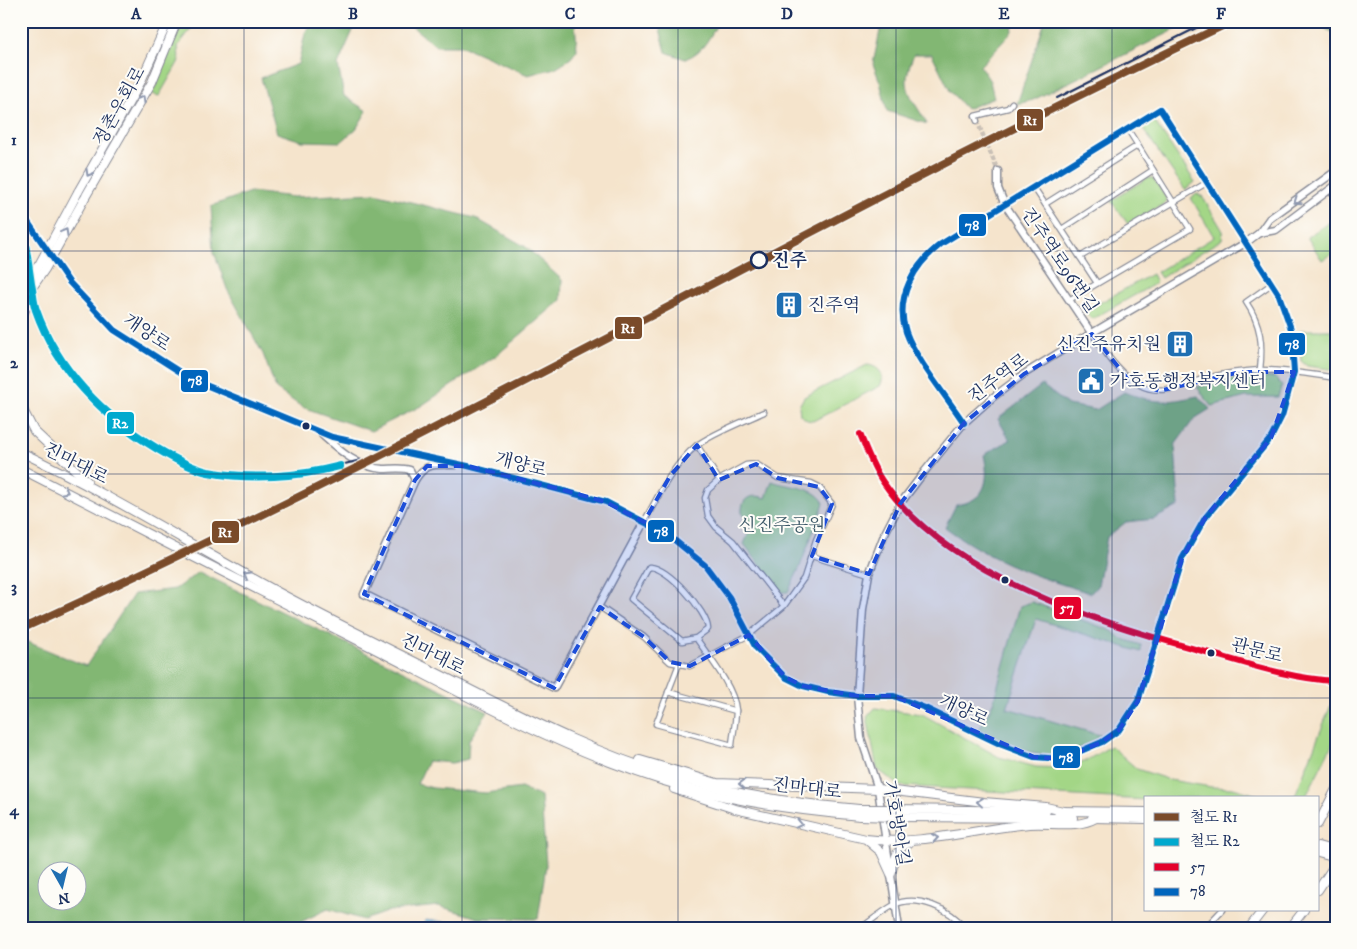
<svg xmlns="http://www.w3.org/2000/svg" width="1357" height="949" font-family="'IM FELL DW Pica','Noto Serif KR',serif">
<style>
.green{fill:#a3d686;stroke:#5f8272}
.forest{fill:#82b773;stroke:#4e7368;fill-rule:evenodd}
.water{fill:#63b8df;stroke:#3f749e}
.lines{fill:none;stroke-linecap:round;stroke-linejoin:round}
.street-tunnel{stroke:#c9c0b6;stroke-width:4.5;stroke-dasharray:4.5 2;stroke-linecap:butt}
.street-casing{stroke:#888a95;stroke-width:7}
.secondary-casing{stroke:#888a95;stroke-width:9}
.highway-casing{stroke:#888a95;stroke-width:10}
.street{stroke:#fff;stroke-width:4.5}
.secondary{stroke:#fff;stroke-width:6}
.highway{stroke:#fff;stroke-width:8}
.rail{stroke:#1b2f5e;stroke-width:2}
.highway-bridge-casing{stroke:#888a95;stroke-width:10;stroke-linecap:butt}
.highway-bridge{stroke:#fff;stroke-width:8}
.bus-1-casing{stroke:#fdfcf7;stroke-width:10}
.bus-2-casing{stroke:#fdfcf7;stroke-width:10}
.bus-1{stroke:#e4002b;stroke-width:6}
.bus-2{stroke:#0065bd;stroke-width:6}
.rail-1-casing{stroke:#fdfcf7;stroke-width:11}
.rail-2-casing{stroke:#fdfcf7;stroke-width:11}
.rail-1{stroke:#7a4b2a;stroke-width:8}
.rail-2{stroke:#00a9ce;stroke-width:8}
.oneway{stroke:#8d97ae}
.marked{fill:#1d4ed8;fill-opacity:0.2;stroke:#1d4ed8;stroke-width:4;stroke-dasharray:10 6;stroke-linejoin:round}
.grid{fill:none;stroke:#1b2f5e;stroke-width:1;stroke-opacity:0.55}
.stop-dot{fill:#fdfcf7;stroke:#1b2f5e;stroke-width:2.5}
.bus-dot{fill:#1b2f5e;stroke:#fdfcf7;stroke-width:2}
.labels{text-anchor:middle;stroke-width:4;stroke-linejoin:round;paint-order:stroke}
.street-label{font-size:18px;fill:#1b2f5e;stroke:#fdfcf7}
.stop-label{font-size:18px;font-weight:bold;fill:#1b2f5e;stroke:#fdfcf7;text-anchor:start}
.poi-label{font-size:18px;fill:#1b2f5e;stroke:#fdfcf7;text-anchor:start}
.park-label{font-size:18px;fill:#3d5968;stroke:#fdfcf7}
.line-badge{stroke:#fdfcf7;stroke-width:2}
.badge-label{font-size:14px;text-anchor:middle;font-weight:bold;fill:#fff}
.neatline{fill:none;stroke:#1b2f5e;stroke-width:2}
.grid-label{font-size:16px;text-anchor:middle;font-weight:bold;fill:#1b2f5e}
</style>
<rect width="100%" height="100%" fill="#fdfcf7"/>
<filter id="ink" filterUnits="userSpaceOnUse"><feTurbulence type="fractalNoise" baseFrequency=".02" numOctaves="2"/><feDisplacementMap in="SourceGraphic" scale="10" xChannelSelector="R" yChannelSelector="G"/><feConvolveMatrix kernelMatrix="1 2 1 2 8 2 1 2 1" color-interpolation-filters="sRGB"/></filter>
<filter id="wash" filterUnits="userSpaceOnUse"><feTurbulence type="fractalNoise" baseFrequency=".0096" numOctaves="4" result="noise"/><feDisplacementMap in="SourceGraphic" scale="20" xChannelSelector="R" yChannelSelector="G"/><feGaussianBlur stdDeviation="1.12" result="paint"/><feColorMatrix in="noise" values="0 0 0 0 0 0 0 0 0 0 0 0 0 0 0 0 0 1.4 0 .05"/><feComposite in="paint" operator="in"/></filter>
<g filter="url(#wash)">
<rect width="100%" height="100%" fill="#f5e4cc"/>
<g class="green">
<path d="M183 21H197L178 46 179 61 159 96 152 94Z"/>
<path d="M1148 120 1155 122 1195 182 1185 190 1140 124Z"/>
<path d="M1147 178H1153L1167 199 1166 203 1128 224 1111 201Z"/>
<path d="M1197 194 1202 196 1223 231 1222 239 1161 278 1157 272 1214 237 1191 198Z"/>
<path d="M1336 218V251L1322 260 1307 237Z"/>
<path d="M1152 274 1156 282 1153 285 1094 318H1090L1085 311Z"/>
<path d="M1300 330H1336V370L1307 366 1301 361Z"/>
<path d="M867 365C879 366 886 375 880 386L813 421 807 420 800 415 799 406 804 397Z"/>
<path d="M1266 377 1275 378 1282 385 1278 397H1246L1211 406 1197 387 1227 380Z"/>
<path d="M772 481C789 488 814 485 824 503L799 569 788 592H781L744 544 752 526 742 513C741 496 753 494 766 498Z"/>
<path d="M1032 602 1112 631 1120 638 1141 645V652L1036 619 1007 708 1103 736C1086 748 1057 759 1036 754 1018 750 998 738 981 731L980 728 993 703 1020 606Z"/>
<path d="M1333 690H1336V737L1305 798H1294L1331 705Z"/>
<path d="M875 708 922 714 999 757 1036 767 1063 768 1087 760 1111 746 1137 769 1170 780 1211 787 1233 788 1268 798H1146V800L900 786 877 769 867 717Z"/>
</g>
<g class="forest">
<path d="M312 21H357L338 65 344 96 367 111 356 129 341 142 302 141 277 133 261 78 298 64 305 34Z"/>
<path d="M391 21H575L577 50 571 58 555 68 528 75 462 46H436L409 24Z"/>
<path d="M658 21H719C709 38 704 52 685 59L666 52Z"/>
<path d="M882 21H1015L1011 33 980 66 990 81 994 98 966 109 950 91 932 54H914C899 89 910 93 927 124L887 111 880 82 873 64Z"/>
<path d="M1045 21H1193L1033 100 1017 104Z"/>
<path d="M1305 21H1336V35L1323 27Z"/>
<path d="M250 192 294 197 375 193 475 218 526 247 562 280 561 300 497 355 421 406 371 431 302 407 276 389 263 354 227 289 214 252 211 206Z"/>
<path d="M1042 385 1068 405 1096 410 1124 392C1158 404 1163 403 1198 396L1210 409 1194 419 1175 445 1179 506 1154 519 1126 522 1107 537 1098 585 1091 593C1038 578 989 560 945 527L956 505C986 501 990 481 984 455L1010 440 998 419Z"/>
<path d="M199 572 488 712 469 740 468 759 452 763 428 761 417 784 433 788 486 793 521 788 541 797 546 865 538 919 478 918 439 906 389 911 364 920 328 909 288 928H25L21 907V637L25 641 86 666 134 594 175 589ZM48 872H78V902H48Z"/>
</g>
<path class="water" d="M425 920 468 924 474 928H423Z"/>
</g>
<g filter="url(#ink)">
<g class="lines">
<path class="street-tunnel" d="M977 121 998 171"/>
<g class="street-casing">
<g id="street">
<path d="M977 121 975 116 1008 108 1012 103"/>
<path d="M1033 186 1097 283"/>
<path d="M1045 204 1137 146"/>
<path d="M1062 229 1153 170"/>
<path d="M1080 257 1208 182"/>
<path d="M1069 300 1190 229 1127 128"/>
<path d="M1092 334C1105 351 1118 374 1138 384 1163 398 1185 383 1211 377 1226 373 1244 371 1260 370 1285 370 1311 374 1336 378"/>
<path d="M1260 370C1263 344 1261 324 1246 302L1273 283"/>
<path d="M697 445 719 480"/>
<path d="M644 522C659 495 672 466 696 446 711 434 745 421 764 412"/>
<path d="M812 556 869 574"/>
<path d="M600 607 644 637 670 662 690 666 749 635 784 606 804 578 816 540 832 504 819 487 811 483 778 478 756 464 746 465 719 480 708 490 705 498 708 516 716 527 733 541 784 606"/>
<path d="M679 664 656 724 732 745C733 734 736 721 736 710 734 687 709 657 696 638L682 641 631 599 649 567C666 565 708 612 708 629L696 638"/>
<path d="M668 692 736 711"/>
<path d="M861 928C872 920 883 911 894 905 916 894 951 909 965 928"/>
<path d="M1205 928 1222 910"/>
</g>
</g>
<g class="secondary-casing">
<g id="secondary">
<path d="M998 171V188L1004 203 1092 334"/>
<path d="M21 212 69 282 114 330 191 379 332 437 468 466 606 502 667 534 705 565 729 597 756 648 785 677 803 686 828 692 857 696H894L925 708 1002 745 1034 757 1062 759 1102 742 1119 730 1138 701 1182 559 1205 518 1271 438 1282 416 1294 372 1291 329 1279 295 1160 109 941 244C915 264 894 297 906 332 916 360 947 397 964 423"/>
<path d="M1259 233 1276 230 1336 185"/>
<path d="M860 434C867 451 873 468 883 482 948 577 1100 623 1206 652 1248 664 1292 679 1336 681"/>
<path d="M322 435C340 451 357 467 383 469 392 469 401 467 410 470L415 480C426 462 435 465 455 465"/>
<path d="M415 480 364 594 554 688 644 522"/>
<path d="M899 928 878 789 861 738 857 696 863 609 869 574 884 535 900 504 925 471 964 423 992 398 1024 374 1063 350 1247 242 1259 233 1269 219 1336 171"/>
</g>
</g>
<g class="highway-casing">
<g id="highway">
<path d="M78 192 140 83 168 21"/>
<path d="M83 201 152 82 177 21"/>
<path d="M21 406 34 431 87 481"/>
<path d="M21 452C109 494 191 545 276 591 333 622 392 650 449 679 526 718 603 758 686 780 743 796 800 804 859 809"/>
<path d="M21 469C134 527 248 585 361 642 466 695 570 755 684 787 742 803 800 811 860 816"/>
<path d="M640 760 717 783 878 789 984 802 1046 807 1063 811"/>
<path d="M674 789 735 809 866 839C921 846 974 829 1029 824 1050 822 1077 829 1096 818"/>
<path d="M893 809 1046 811"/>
<path d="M1058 811 1146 812"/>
<path d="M895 817 1073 818"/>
<path d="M1092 818 1146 819"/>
<path d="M1318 824 1336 789"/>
<path d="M868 841 881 852 891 874C895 861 895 848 909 843"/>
<path d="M1318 846 1336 851"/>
<path d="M1318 853 1336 858"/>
<path d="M1318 890 1336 863"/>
<path d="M1249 928 1263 910"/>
<path d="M1290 928 1304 910"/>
</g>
</g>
<use href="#street" class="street"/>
<use href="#secondary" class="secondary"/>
<use href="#highway" class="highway"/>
<g class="rail">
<path d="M1057 98 1210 21"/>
<path d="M21 220C25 241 28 263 31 284 33 292 33 302 36 310 56 370 103 416 155 447 171 457 189 468 207 472 258 482 311 473 361 460"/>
</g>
<g class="highway-bridge-casing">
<g id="highway-bridge">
<path d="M21 292 40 263 78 192"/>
<path d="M21 304 45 269 83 201"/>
<path d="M21 318 33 293"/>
<path d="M859 809H893"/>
<path d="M860 816 895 817"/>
</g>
</g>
<use href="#highway-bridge" class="highway-bridge"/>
<g class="bus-1-casing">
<path id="bus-1" d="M860 434C867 451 873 468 883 482 948 577 1100 623 1206 652 1248 664 1292 679 1336 681"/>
</g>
<g class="bus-2-casing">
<path id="bus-2" d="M21 212 69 282 114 330 191 379 332 437 468 466 606 502 667 534 705 565 729 597 756 648 785 677 803 686 828 692 857 696H894L925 708 1002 745 1034 757 1062 759 1102 742 1119 730 1138 701 1182 559 1205 518 1271 438 1282 416 1294 372 1291 329 1279 295 1160 109 941 244C915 264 894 297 906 332 916 360 947 397 964 423"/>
</g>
<use href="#bus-1" class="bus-1"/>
<use href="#bus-2" class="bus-2"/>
<g class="rail-1-casing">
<path id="rail-1" d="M21 629C433 443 825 214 1233 21"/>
</g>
<g class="rail-2-casing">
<path id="rail-2" d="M21 220C25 241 28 263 31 284 33 292 33 302 36 310 57 370 103 416 156 448 171 457 190 468 208 472 250 480 298 477 340 466"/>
</g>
<use href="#rail-1" class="rail-1"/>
<use href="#rail-2" class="rail-2"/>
</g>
<defs><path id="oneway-chevron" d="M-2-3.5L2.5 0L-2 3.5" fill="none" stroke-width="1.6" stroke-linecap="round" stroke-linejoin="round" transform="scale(1.25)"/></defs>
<g class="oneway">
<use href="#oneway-chevron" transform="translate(142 99) rotate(-60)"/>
<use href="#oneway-chevron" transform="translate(89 173) rotate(120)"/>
<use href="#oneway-chevron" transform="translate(1297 201) rotate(145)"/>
<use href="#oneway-chevron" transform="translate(65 232) rotate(-61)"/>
<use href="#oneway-chevron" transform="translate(65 491) rotate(27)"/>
<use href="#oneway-chevron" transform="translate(247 575) rotate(-150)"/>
<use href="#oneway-chevron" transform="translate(742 784) rotate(-178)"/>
<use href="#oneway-chevron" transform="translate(980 802) rotate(-174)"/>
<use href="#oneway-chevron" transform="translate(799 824) rotate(13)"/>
<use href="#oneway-chevron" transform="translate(935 838) rotate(-8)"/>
</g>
</g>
<path class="marked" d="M1092 334 1127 378 1159 391 1240 372H1294L1271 438 1205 518 1182 559 1138 701 1119 730 1102 742 1062 759 1034 757 894 696H857L803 686 785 677 749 635 690 666 670 662 644 637 600 607 554 688 364 594 415 480 427 466H468L567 491 606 502 644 522 670 476 697 445 719 480 756 464 778 478 819 487 832 504 812 556 869 574 900 504 964 423 1024 374Z"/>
<path class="grid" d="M244 21V928M462 21V928M678 21V928M896 21V928M1112 21V928M21 251H1336M21 474H1336M21 698H1336"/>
<defs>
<g id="building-square" transform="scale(1.4375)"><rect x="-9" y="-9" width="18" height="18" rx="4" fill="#1f6fb2" stroke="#fdfcf7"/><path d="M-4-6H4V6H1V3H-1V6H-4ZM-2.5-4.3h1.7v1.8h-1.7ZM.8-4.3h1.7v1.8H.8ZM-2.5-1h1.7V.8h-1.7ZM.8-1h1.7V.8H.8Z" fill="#fff"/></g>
<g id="civic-square" transform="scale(1.4375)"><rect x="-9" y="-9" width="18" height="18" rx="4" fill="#1f6fb2" stroke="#fdfcf7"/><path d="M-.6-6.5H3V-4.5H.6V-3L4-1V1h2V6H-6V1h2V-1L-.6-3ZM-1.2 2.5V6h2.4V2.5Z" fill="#fff"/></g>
</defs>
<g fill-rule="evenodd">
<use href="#building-square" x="789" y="305"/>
<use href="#building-square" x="1180" y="344"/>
<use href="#civic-square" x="1091" y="381"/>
</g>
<circle class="stop-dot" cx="759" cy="260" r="8"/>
<g class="bus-dot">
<circle cx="306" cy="426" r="4.5"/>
<circle cx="1005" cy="580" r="4.5"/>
<circle cx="1211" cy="653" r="4.5"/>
</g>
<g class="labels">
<g class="street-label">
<text transform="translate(119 106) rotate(-61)" y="6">정촌우회로</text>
<text transform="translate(1060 260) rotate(56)" y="6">진주역로96번길</text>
<text transform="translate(147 332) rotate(34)" y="6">개양로</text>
<text transform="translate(998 378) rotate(-37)" y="6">진주역로</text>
<text transform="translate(76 463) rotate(27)" y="6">진마대로</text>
<text transform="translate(521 464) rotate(14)" y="6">개양로</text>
<text transform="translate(1257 650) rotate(14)" y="6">관문로</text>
<text transform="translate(433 654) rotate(27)" y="6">진마대로</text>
<text transform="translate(964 710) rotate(25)" y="6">개양로</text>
<text transform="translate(807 788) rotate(7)" y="6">진마대로</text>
<text transform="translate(897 823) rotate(80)" y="6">가호방아길</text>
</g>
<g class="stop-label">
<text x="772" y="266">진주</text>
</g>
<g class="poi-label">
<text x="808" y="311">진주역</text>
<text x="1161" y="350" text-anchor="end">신진주유치원</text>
<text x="1110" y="387">가호동행정복지센터</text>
</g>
<g class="park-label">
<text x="782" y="531">신진주공원</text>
</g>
</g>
<g class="line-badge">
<rect x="1016" y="108" width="28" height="24" rx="5" fill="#7a4b2a"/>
<rect x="958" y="213" width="29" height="24" rx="5" fill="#0065bd"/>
<rect x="614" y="316" width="29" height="24" rx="5" fill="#7a4b2a"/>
<rect x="1278" y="332" width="28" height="24" rx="5" fill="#0065bd"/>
<rect x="180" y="369" width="29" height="24" rx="5" fill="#0065bd"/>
<rect x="106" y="411" width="29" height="24" rx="5" fill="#00a9ce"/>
<rect x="647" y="519" width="28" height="24" rx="5" fill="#0065bd"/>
<rect x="211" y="520" width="29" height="24" rx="5" fill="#7a4b2a"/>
<rect x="1053" y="596" width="29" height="24" rx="5" fill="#e4002b"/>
<rect x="1052" y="745" width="29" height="24" rx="5" fill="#0065bd"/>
</g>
<g class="badge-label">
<text x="1030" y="125">R1</text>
<text x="972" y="230">78</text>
<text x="628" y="333">R1</text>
<text x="1292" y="349">78</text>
<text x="195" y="385">78</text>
<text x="120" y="428">R2</text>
<text x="661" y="536">78</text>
<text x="225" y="537">R1</text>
<text x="1067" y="612">57</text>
<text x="1066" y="762">78</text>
</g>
<rect width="1357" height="949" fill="none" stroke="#fdfcf7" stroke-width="55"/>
<rect x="1144" y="796" width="175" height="115" fill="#fdfcf7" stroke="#a3aaba"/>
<rect x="1154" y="813" width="25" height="8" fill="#7a4b2a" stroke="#a3aaba"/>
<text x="1190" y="822" font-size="15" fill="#1b2f5e">철도 R1</text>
<rect x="1154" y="838" width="25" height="8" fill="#00a9ce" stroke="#a3aaba"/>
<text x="1190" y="846" font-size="15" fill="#1b2f5e">철도 R2</text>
<rect x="1154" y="863" width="25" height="8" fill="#e4002b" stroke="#a3aaba"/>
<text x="1190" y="872" font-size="15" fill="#1b2f5e">57</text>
<rect x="1154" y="888" width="25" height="8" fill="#0065bd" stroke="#a3aaba"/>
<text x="1190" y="896" font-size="15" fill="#1b2f5e">78</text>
<g transform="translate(62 886) rotate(172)"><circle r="24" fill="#fdfcf7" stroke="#a3aaba"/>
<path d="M0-4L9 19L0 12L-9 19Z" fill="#1f6fb2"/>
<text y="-8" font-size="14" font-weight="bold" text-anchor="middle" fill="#1b2f5e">N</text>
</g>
<rect x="28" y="28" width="1302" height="894" class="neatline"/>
<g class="grid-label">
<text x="136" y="19">A</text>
<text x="353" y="19">B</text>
<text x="570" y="19">C</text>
<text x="787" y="19">D</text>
<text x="1004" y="19">E</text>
<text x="1221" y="19">F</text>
<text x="14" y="145">1</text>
<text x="14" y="368">2</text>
<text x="14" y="592">3</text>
<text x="14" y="815">4</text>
</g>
</svg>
